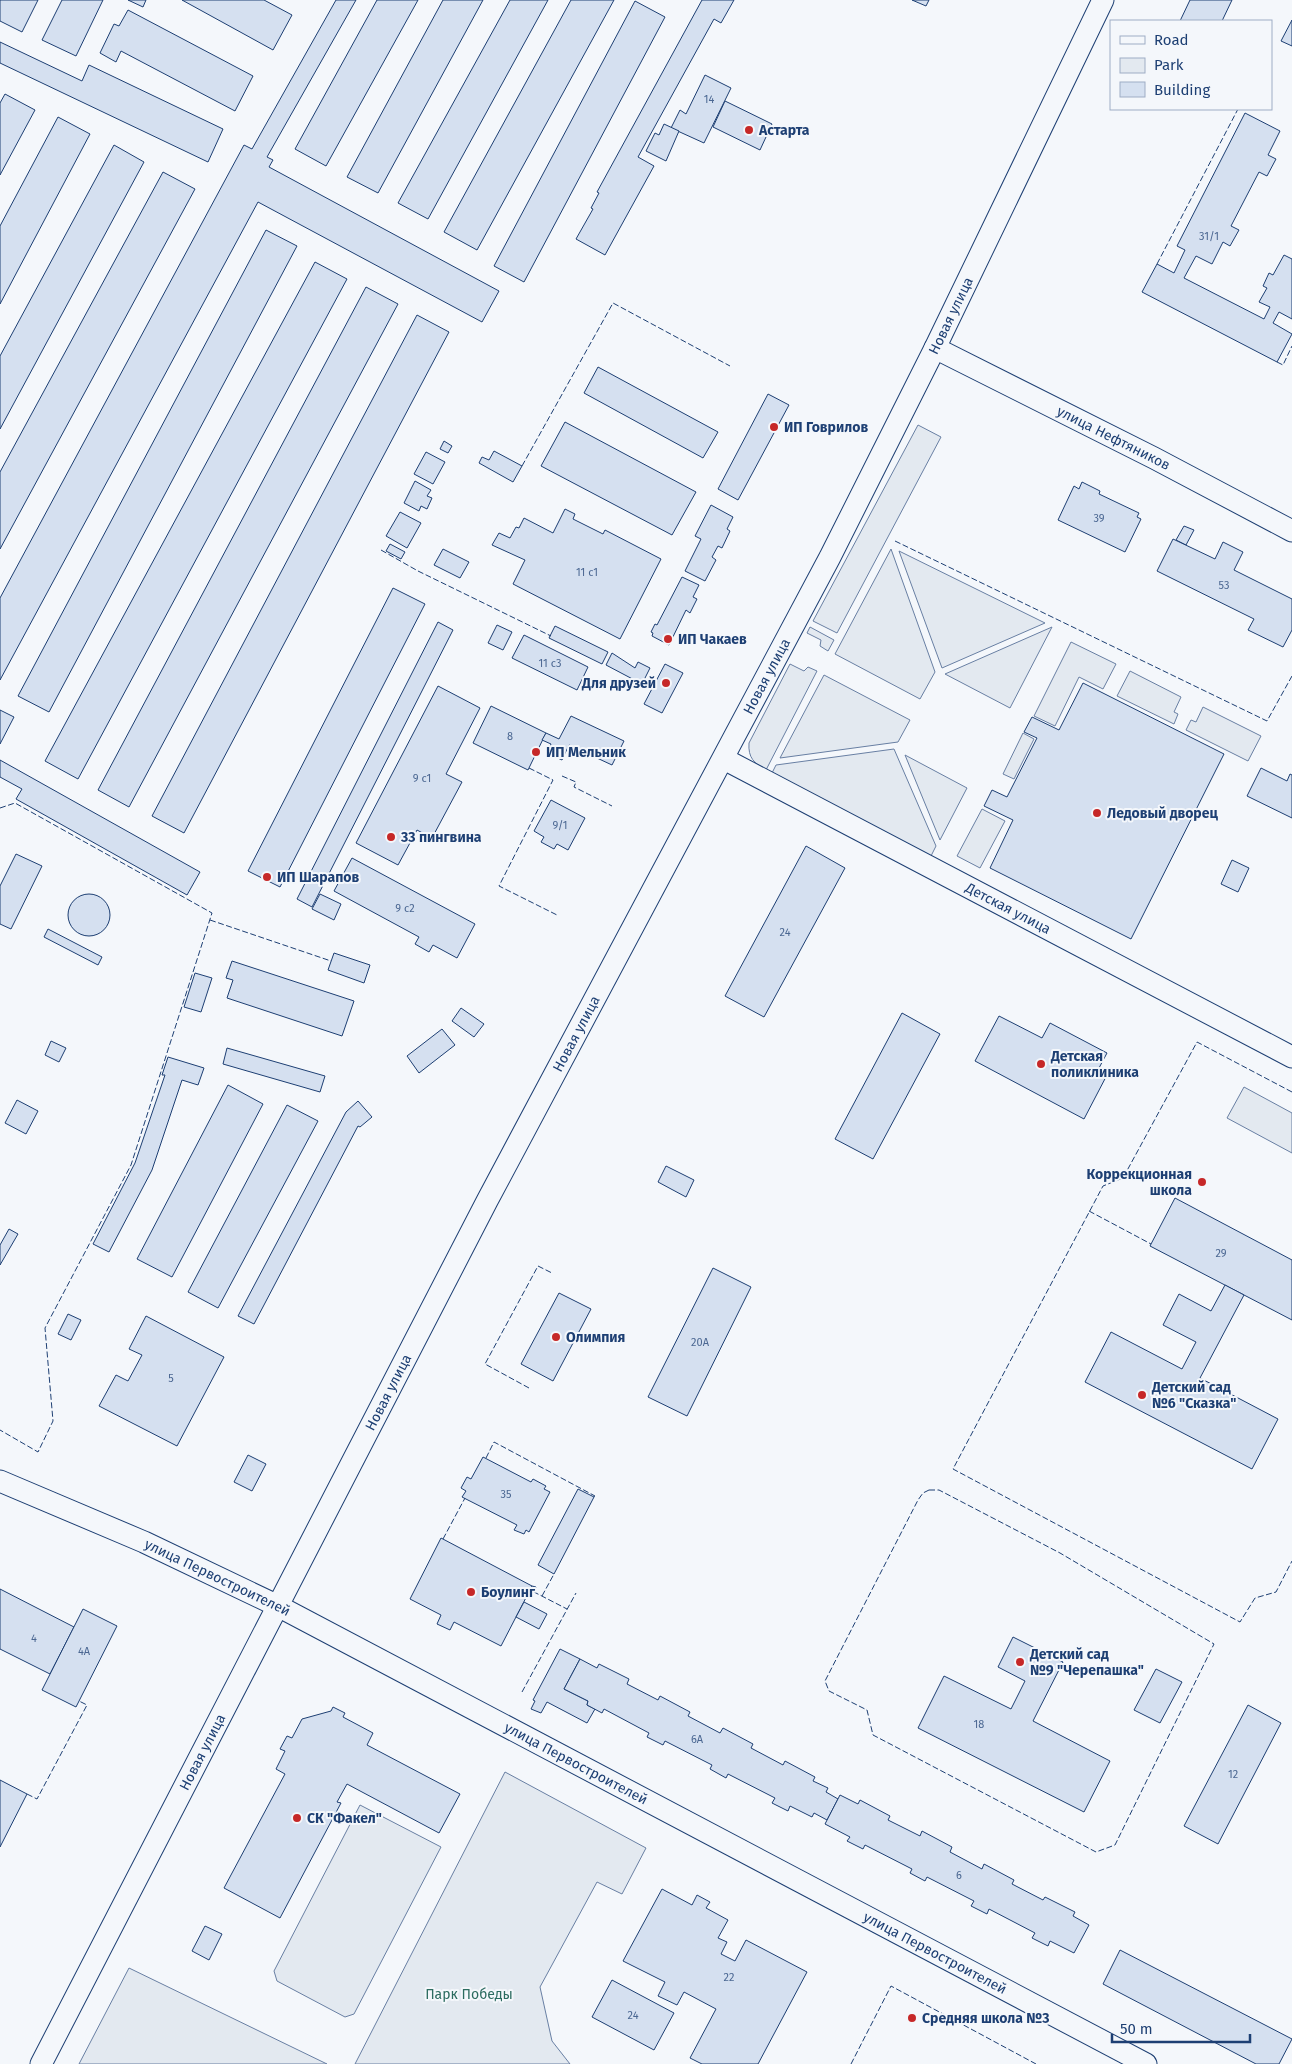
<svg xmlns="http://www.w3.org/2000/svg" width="1292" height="2064" font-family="'Fira Sans',sans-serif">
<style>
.green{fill:#e3e9f0;stroke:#687fa3}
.building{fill:#d5e0f0;stroke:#1d3f73}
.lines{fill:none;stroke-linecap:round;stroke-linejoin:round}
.minor-casing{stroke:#1d3f73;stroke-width:23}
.minor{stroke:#f4f7fb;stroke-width:21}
.fence{stroke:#1d3f73;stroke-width:1;stroke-dasharray:6 2.5;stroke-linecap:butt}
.poi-dot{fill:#c62828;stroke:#f4f7fb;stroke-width:2}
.labels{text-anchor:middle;stroke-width:4;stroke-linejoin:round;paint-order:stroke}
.number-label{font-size:11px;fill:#4b6792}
.poi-label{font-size:14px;font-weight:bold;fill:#1d3f73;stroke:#f4f7fb;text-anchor:start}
.street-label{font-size:14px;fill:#1d3f73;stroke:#f4f7fb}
.park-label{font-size:14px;fill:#2c6c60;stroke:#f4f7fb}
</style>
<rect width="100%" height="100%" fill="#f4f7fb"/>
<g class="green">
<path d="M918 425 941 437 837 633 813 621Z"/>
<path d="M891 549 935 672 920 699 835 654Z"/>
<path d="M899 551 1045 623 942 668Z"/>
<path d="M810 627 834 640 828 651 820 646 821 640 807 633Z"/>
<path d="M1052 627 1010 708 945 674Z"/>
<path d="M1071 642 1116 664 1103 689 1079 677 1055 726 1034 716Z"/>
<path d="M790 664 804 671 808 667 817 671 766 770C754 763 748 758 749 743Z"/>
<path d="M1130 671 1181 697 1174 712 1178 714 1174 724 1117 696Z"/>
<path d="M824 675 910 720 898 742 780 758Z"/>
<path d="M1203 707 1261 736 1248 761 1186 730 1191 720 1196 722Z"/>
<path d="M1023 733 1034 739 1014 779 1003 774Z"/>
<path d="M894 749 936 846 931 856 772 773 776 765Z"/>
<path d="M905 755 967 788 940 840Z"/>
<path d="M982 809 1005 821 980 868 957 856Z"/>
<path d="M1244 1087 1292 1113V1153L1227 1118Z"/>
<path d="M505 1772 646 1848 622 1894 597 1882 540 1987 552 2041 570 2064H355Z"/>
<path d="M360 1805 441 1847 354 2014 345 2017 277 1981 274 1971Z"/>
<path d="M129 1968 327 2064H79Z"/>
</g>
<g class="building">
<path d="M0 0H38L22 32 0 21Z"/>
<path d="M62 0H103L76 56 42 40Z"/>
<path d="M128 0H146L143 7Z"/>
<path d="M182 0H264L292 15 273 50Z"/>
<path d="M336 0H356L267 157 273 160 269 167 499 291 482 322 258 202 0 680V598L244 145 252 149Z"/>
<path d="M377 0H418L326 166 295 149Z"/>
<path d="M443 0H483L378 193 347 177Z"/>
<path d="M510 0H548L428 219 398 203Z"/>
<path d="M571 0H614L477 250 444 232Z"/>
<path d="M702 0H734L721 23 714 19 638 157 654 166 605 255 576 239 593 209 591 208 599 193 597 192Z"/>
<path d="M912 0H929L926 6Z"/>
<path d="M1190 0H1232L1222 21H1180Z"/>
<path d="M635 1 665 17 524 282 494 266Z"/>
<path d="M128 10 253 76 235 111 121 51 116 62 100 53 114 24 119 26Z"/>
<path d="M1292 20V46L1281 41Z"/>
<path d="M0 42 82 81 89 65 223 129 208 162 0 63Z"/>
<path d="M705 75 731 88 704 143 671 128 680 110 686 114Z"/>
<path d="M5 94 35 110 0 175V103Z"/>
<path d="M725 101 772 124 760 150 713 127Z"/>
<path d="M1245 113 1280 131 1268 155 1276 159 1267 176 1259 172 1231 226 1239 230 1230 246 1223 242 1212 264 1196 256 1184 278 1264 319 1270 307 1259 302 1267 288 1263 286 1269 273 1273 275 1284 255 1292 259V319L1279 312 1273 323 1292 334 1277 362 1142 292 1157 264 1174 273 1185 250 1177 246Z"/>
<path d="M58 117 90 134 0 304V226Z"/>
<path d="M664 124 679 131 666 161 646 151 655 133 659 135Z"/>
<path d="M114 145 144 162 0 429V356Z"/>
<path d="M163 172 195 189 0 549V472Z"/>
<path d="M266 230 297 246 49 712 18 696Z"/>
<path d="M315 262 347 279 78 779 45 761Z"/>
<path d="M366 287 398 304 129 807 98 790Z"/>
<path d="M417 315 449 332 184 833 152 816Z"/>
<path d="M598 367 718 432 703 458 584 393Z"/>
<path d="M768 394 789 405 738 500 718 489Z"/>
<path d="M565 422 696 492 672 535 541 466Z"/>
<path d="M444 441 452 446 448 453 440 449Z"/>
<path d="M494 451 522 466 513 482 479 463 482 457 489 460Z"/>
<path d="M426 452 445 462 433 484 414 474Z"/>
<path d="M415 481 431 490 427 496 432 498 427 509 421 506 419 511 404 503Z"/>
<path d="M1082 482 1100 491 1099 494 1139 513 1137 517 1141 519 1125 552 1058 520 1074 486 1079 489Z"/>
<path d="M711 505 733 517 727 529 730 531 722 548 718 546 712 557 716 560 705 581 685 571 701 539 695 536Z"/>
<path d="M565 509 575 514 573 519 603 534 605 530 661 559 620 639 513 584 525 560 492 545 499 533 510 538 516 527 519 528 524 518 553 533Z"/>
<path d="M400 512 421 523 407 548 386 536Z"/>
<path d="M1184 526 1194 530 1186 545 1176 540Z"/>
<path d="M1173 539 1215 559 1223 542 1243 552 1234 570 1292 599V630L1283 647 1248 630 1254 619 1157 571Z"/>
<path d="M390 544 405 552 401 559 386 551Z"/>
<path d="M443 549 469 562 460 578 434 565Z"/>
<path d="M682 577 699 585 693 597 697 599 690 613 686 610 669 645 652 636 653 633 651 632 655 624 657 625Z"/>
<path d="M393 588 425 604 280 887 248 871Z"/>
<path d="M438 622 453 630 312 907 297 899Z"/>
<path d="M497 625 512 632 503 650 488 643Z"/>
<path d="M555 626 608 652 602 664 549 638Z"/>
<path d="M524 635 588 667 577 690 512 658Z"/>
<path d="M612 653 635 668 638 662 650 668 642 684 606 665Z"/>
<path d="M665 664 683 673 662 713 644 704Z"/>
<path d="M1083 683 1224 754 1131 939 990 868 1013 820 984 806 992 790 1007 797 1037 738 1024 732 1032 717 1059 730Z"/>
<path d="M438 686 480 708 446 774 462 782 432 838 417 830 398 865 356 843Z"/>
<path d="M491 706 546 733 528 770 473 743Z"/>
<path d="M0 710 14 717 0 744Z"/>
<path d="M571 716 624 741 612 765 569 745 562 760 547 753 551 744 542 740 546 733 559 739Z"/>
<path d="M0 760 200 872 187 895 16 799 22 789 0 777Z"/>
<path d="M1261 768 1287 781 1290 774 1292 775V818L1247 796Z"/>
<path d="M551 800 585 818 568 850 557 844 554 849 541 842 544 837 534 831Z"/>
<path d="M806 846 845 868 764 1017 725 996Z"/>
<path d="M16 854 42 866 11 929 0 924V886Z"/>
<path d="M352 858 475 924 457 958 433 945 429 952 415 944 419 937 334 891Z"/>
<path d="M1232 860 1249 868 1238 892 1221 884Z"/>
<path d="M320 894 341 904 334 920 312 909Z"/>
<circle cx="89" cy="915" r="21"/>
<path d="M48 929 102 957 98 965 44 937Z"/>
<path d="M334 953 370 965 364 983 328 970Z"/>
<path d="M232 961 354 1001 342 1036 227 998 233 980 226 978Z"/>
<path d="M195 973 212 978 201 1012 184 1007Z"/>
<path d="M461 1008 484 1024 474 1037 452 1021Z"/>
<path d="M902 1013 940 1034 873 1159 835 1139Z"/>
<path d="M999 1016 1042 1038 1050 1023 1107 1053 1099 1068 1108 1073 1084 1119 975 1061Z"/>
<path d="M442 1029 455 1045 419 1073 407 1056Z"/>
<path d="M51 1041 66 1048 59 1062 45 1055Z"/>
<path d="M227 1048 325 1076 320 1092 223 1064Z"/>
<path d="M168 1057 204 1068 198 1085 182 1080 152 1170 109 1252 93 1244 135 1163 165 1075H162Z"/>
<path d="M228 1085 263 1104 172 1277 137 1259Z"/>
<path d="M17 1100 38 1111 26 1134 5 1123Z"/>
<path d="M358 1101 372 1117 360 1127 358 1126 254 1324 238 1316 346 1112Z"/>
<path d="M287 1105 318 1121 218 1308 188 1292Z"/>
<path d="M666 1166 694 1180 686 1197 658 1182Z"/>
<path d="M1175 1198 1292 1260V1320L1150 1246Z"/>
<path d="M9 1229 18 1234 0 1265V1245Z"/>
<path d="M713 1268 751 1287 687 1416 648 1397Z"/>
<path d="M1225 1285 1244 1295 1200 1378 1278 1419 1252 1469 1085 1382 1111 1332 1182 1369 1196 1342 1163 1325 1179 1294 1211 1311Z"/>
<path d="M559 1293 591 1309 553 1381 521 1364Z"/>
<path d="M68 1314 81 1320 71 1340 58 1334Z"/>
<path d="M146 1316 224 1357 177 1446 99 1406 116 1375 128 1381 142 1355 129 1349Z"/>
<path d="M248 1455 266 1464 252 1491 234 1482Z"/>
<path d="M483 1457 531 1482 533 1479 546 1486 544 1489 550 1492 529 1532 526 1530 524 1534 514 1530 517 1525 462 1497 466 1491 461 1488 467 1477 471 1479Z"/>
<path d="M578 1489 594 1497 554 1574 538 1565Z"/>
<path d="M441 1538 532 1586 501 1646 454 1622 450 1630 437 1624 441 1615 410 1599Z"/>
<path d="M0 1589 74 1627 50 1674 0 1649Z"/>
<path d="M524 1602 547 1614 539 1629 516 1617Z"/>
<path d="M83 1609 117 1626 76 1707 42 1690Z"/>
<path d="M1013 1637 1063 1662 1033 1721 1110 1761 1084 1812 918 1728 944 1676 1011 1709 1025 1681 998 1667Z"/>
<path d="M560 1649 580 1659 564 1689 588 1701 587 1705 595 1709 587 1723 547 1702 541 1713 531 1709 535 1701 533 1700Z"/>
<path d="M580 1659 597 1668 599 1664 629 1679 627 1684 658 1700 660 1696 690 1712 688 1716 720 1733 723 1728 753 1744 751 1748 783 1765 785 1761 815 1777 813 1781 828 1788 826 1792 838 1799 827 1820 814 1813 812 1817 790 1806 788 1811 772 1803 775 1798 728 1774 726 1778 710 1769 712 1765 665 1741 663 1745 647 1737 649 1733 604 1709 602 1713 587 1705 588 1701 564 1689Z"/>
<path d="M1156 1669 1182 1682 1160 1723 1134 1710Z"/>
<path d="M1248 1705 1281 1723 1218 1844 1184 1826Z"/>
<path d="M333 1707 345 1713 343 1717 373 1733 367 1745 460 1794 439 1833 347 1784 337 1802 341 1803 280 1918 224 1888 285 1774 276 1769 285 1751 280 1749 287 1736 292 1738 302 1719 331 1711Z"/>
<path d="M0 1780 27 1794 0 1847Z"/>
<path d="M840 1795 858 1804 860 1800 890 1816 888 1820 920 1836 922 1831 952 1847 950 1852 982 1869 984 1864 1014 1880 1012 1884 1043 1900 1045 1897 1075 1912 1073 1916 1089 1925 1074 1953 1050 1941 1048 1946 1032 1938 1035 1933 989 1909 987 1914 971 1906 974 1901 927 1877 925 1881 910 1873 912 1869 865 1845 863 1849 847 1841 850 1837 825 1824Z"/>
<path d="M662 1889 692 1905 697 1895 710 1902 706 1908 728 1920 718 1938 727 1942 721 1954 735 1961 746 1940 807 1972 758 2064H702L690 2058 716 2009 684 1992 677 2005 658 1996 665 1982 623 1961Z"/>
<path d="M205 1926 222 1934 209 1960 192 1951Z"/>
<path d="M1120 1950 1292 2039 1279 2064H1256L1103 1984Z"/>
<path d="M612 1980 674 2013 654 2050 592 2017Z"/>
</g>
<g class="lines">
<g class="minor-casing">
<g id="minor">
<path id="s1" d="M935 348 1154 458 1292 531"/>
<path id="s2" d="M724 759 1292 1057"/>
<path id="s3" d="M0 1481 144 1542 278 1606 1146 2064"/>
<path id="s4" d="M41 2064 487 1201 830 557 935 348 1103 0"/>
</g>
</g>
<use href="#minor" class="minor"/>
<g class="fence">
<path d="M1157 264 1238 109"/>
<path d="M1277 362 1283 365 1292 346"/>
<path d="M522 466 613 303 730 366"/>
<path d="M895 541 1267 721 1292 676"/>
<path d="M381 550 418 571 551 636"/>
<path d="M529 768 553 780 499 886 557 915"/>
<path d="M562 776 576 782 574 787 612 806"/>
<path d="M0 808 15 803 212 913 131 1165 45 1328 53 1421 38 1452 0 1430"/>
<path d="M210 920 331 961"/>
<path d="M1292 1092 1197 1042 1123 1178 1103 1186 953 1469 1240 1622 1255 1598 1276 1592 1292 1561"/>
<path d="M1089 1211 1151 1244"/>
<path d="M529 1388 485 1364 538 1266 552 1273"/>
<path d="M486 1458 494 1442 595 1496 594 1497"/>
<path d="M929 1490H939L1060 1553 1214 1644 1115 1845 1096 1852 873 1735 867 1710 829 1691 825 1681 918 1500 923 1493Z"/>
<path d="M443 1539 465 1498"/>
<path d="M532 1586 536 1587 534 1592 567 1609"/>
<path d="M542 1596 554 1574"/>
<path d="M522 1692 576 1593"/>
<path d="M27 1794 37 1799 87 1705 79 1701"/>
<path d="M851 2064 891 1986 1036 2064"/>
</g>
</g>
<g class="poi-dot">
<circle cx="749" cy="130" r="5"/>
<circle cx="774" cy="427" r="5"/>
<circle cx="668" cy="639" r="5"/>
<circle cx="666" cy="683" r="5"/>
<circle cx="536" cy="752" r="5"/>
<circle cx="1097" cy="813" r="5"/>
<circle cx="391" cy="837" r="5"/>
<circle cx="267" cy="877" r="5"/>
<circle cx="1041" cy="1064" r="5"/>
<circle cx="1202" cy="1182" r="5"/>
<circle cx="556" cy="1337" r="5"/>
<circle cx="1142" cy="1395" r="5"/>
<circle cx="471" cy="1592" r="5"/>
<circle cx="1020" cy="1662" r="5"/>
<circle cx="297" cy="1818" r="5"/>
<circle cx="912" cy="2018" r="5"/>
</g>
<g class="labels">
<g class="number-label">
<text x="709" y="103">14</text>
<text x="1209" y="240">31/1</text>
<text x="1099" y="522">39</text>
<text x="587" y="576">11 с1</text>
<text x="1224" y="589">53</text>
<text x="550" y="667">11 с3</text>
<text x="510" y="740">8</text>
<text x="422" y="782">9 с1</text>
<text x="560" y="829">9/1</text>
<text x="405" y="912">9 с2</text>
<text x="785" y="936">24</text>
<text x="1221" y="1257">29</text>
<text x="700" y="1346">20А</text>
<text x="171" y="1382">5</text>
<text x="506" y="1498">35</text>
<text x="34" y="1642">4</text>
<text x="84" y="1655">4А</text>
<text x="979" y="1728">18</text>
<text x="697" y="1743">6А</text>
<text x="1233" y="1778">12</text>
<text x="959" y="1879">6</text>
<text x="729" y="1981">22</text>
<text x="633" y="2019">24</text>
</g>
<g class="poi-label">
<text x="759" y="135">Астарта</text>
<text x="784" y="432">ИП Говрилов</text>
<text x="678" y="644">ИП Чакаев</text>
<text x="656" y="688" text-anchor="end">Для друзей</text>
<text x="546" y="757">ИП Мельник</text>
<text x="1107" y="818">Ледовый дворец</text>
<text x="401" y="842">33 пингвина</text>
<text x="277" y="882">ИП Шарапов</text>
<text x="1051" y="1061">Детская<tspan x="1051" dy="16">поликлиника</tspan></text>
<text x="1192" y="1179" text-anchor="end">Коррекционная<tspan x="1192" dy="16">школа</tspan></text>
<text x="566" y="1342">Олимпия</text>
<text x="1152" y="1392">Детский сад<tspan x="1152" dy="16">№6 "Сказка"</tspan></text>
<text x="481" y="1597">Боулинг</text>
<text x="1030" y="1659">Детский сад<tspan x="1030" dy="16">№9 "Черепашка"</tspan></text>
<text x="307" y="1823">СК "Факел"</text>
<text x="922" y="2023">Средняя школа №3</text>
</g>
<g class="street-label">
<text dy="5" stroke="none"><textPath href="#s4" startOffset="1971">Новая улица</textPath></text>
<text dy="5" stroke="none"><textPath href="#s1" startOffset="200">улица Нефтяников</textPath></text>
<text dy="5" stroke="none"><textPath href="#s4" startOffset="1566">Новая улица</textPath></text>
<text dy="5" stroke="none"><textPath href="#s2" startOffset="321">Детская улица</textPath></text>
<text dy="5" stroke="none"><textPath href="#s4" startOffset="1161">Новая улица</textPath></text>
<text dy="5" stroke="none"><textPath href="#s4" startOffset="756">Новая улица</textPath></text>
<text dy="5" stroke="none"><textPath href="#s3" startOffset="238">улица Первостроителей</textPath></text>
<text dy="5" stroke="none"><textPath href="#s4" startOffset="351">Новая улица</textPath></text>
<text dy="5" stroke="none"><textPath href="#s3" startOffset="642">улица Первостроителей</textPath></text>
<text dy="5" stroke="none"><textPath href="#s3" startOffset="1048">улица Первостроителей</textPath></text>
</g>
<g class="park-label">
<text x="469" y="1999">Парк Победы</text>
</g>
</g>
<rect x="1110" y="20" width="162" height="90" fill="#f4f7fb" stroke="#9eadc5"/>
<rect x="1120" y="36" width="25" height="8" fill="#f4f7fb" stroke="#9eadc5"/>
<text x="1154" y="45" font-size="15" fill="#1d3f73">Road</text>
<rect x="1120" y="58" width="25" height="15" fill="#e3e9f0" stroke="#9eadc5"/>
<text x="1154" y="70" font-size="15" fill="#1d3f73">Park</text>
<rect x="1120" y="82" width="25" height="15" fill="#d5e0f0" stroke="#9eadc5"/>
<text x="1154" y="95" font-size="15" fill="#1d3f73">Building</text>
<path d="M1112 2034v8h138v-8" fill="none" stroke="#1d3f73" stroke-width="2.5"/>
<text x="1120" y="2034" font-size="15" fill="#1d3f73" stroke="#f4f7fb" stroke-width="4" paint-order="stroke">50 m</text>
</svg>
